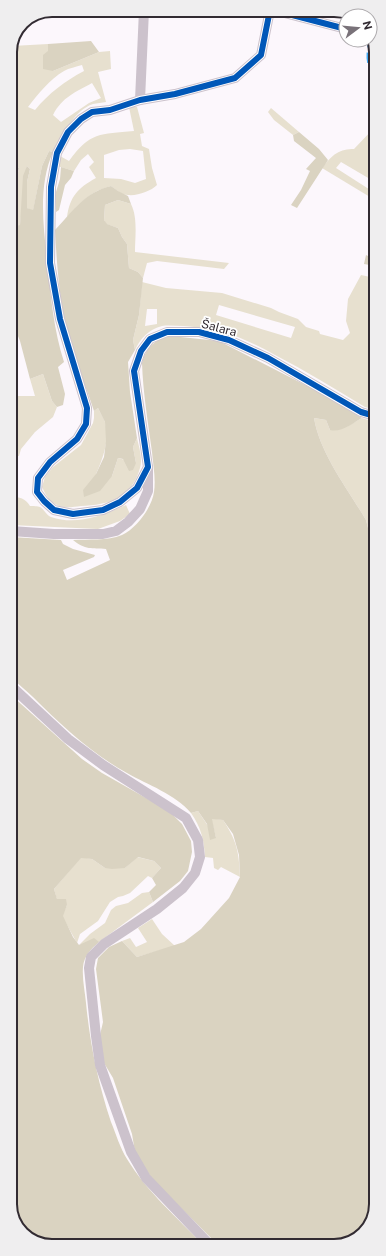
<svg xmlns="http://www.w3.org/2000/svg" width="386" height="1256" font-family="'Public Sans',sans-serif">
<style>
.green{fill:#e7e0cf;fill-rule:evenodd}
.forest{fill:#dad3c1}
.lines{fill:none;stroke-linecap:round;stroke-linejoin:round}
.minor{stroke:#ccc2cc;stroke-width:10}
.quiet{stroke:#3fa9f5;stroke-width:5;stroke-dasharray:10 5;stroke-linecap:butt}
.cycleway-casing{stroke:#fff;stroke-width:8}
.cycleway{stroke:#0057b8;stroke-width:6}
.labels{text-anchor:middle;stroke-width:3.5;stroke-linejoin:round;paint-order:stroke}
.street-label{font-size:12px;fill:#322b32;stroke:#fff}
.rim{fill:none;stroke:#322b32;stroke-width:2}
</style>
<rect width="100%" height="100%" fill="#fcf7fc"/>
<g class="green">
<path d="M48 44V51L53 71 99 52 110 51 111 69 98 72 106 102C102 103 97 103 93 104 74 110 63 136 53 152L49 151 42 166 33 211 27 208V182L30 169 27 166 20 225 12 226 10 225V210L19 168 10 160V97L12 98 18 94C15 79 5 60 12 46ZM82 65 84 71C65 81 49 93 35 110L28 107C38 94 50 79 64 71 69 68 76 67 82 65ZM92 83 101 98 89 103 61 122 53 115C62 97 76 92 92 83Z"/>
<path d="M129 107H137L144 133 140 134 142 146 149 149 152 168 157 185C151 191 138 196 128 195 122 195 116 190 111 186 91 191 81 202 67 217 70 196 78 188 96 178L89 167 94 162 88 154 81 160 74 171 57 166 60 156 69 161C90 132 100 134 134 131ZM130 149 143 151 146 179 135 183 121 179 104 178V155L119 150Z"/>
<path d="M271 108 299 132 293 135 274 120 268 112Z"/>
<path d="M375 127V182L341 162 336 168 375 193V200L322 168C330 157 339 148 354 149Z"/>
<path d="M118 200 131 204C138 218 135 237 135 252L229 263 224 269 157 261 147 263 143 278 138 272 129 268 127 244 122 237 118 228 106 224 104 220 105 205Z"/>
<path d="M361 275 375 278V410L365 407C335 389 306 371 275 355 255 344 233 333 210 329 201 327 192 327 183 326 176 326 168 325 162 326 149 329 140 339 135 350L133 340 139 315 142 282 166 288 222 293 271 308 279 312 298 319 306 327 319 331 320 334 343 340 350 333 346 321 348 299ZM219 305 295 327 291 338 216 315ZM147 309H157V324L145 326Z"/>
<path d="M43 374 52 401 57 407 53 417 35 432 21 449 19 456H11L10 396H35L30 379Z"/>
<path d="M98 408C100 412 103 417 105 422 110 440 103 458 96 474L112 476 118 458 136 463 133 447 137 438C139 447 143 459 140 468 132 498 109 505 81 506 72 507 63 509 55 504 48 500 45 493 42 487L45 477 53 467 81 445 93 423 94 418V411Z"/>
<path d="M314 418 326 420 330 430 346 427 362 418 375 422V524L368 528 366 520C348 489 320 454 314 418Z"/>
<path d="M11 461 17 463 16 478 14 482H11Z"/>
<path d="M11 497C20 497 25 498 30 506 33 506 38 506 40 507 44 509 46 515 51 517 77 526 104 515 126 505L130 514 120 521 98 529 11 525Z"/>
<path d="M198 811 216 838 211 818 223 820C237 841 239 852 240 877L221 867 218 870 214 868 213 858 205 857C204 840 201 827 191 813Z"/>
<path d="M81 857 92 859 105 868H125L137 857 154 861 161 868 152 878 148 876 130 893 123 896 118 897 110 902 98 921 80 934 77 943 62 916 67 905 57 900 54 889Z"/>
<path d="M149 892 153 902 99 942 79 945 90 934 105 923 111 910 116 906 128 903 142 893Z"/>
<path d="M152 919 162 934 175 946 137 957 122 941 130 938 136 947 147 942 138 928Z"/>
</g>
<g class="forest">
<path d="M91 41 99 52 53 71 43 69V55L48 51V44Z"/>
<path d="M299 132 319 149 328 160 297 208 291 205 301 190 310 171 306 169 316 158 294 141 293 135Z"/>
<path d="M49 151 53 152C37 188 44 230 48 268 51 299 54 331 64 362L58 367 65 394 63 405 57 407 52 401 43 374 30 379 20 341 10 316V225L12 226 20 225 23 176 27 166 30 169 27 182V208L33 210 42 166Z"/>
<path d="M10 160 19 168 10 210Z"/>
<path d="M61 167 74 171 71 178 65 185 59 210 56 212 55 195 60 179Z"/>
<path d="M111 186 118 191 128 196 131 204 118 200 105 205 104 220 107 224 118 228 122 237 127 244 129 268 138 272 143 278 139 315 133 340 135 350 128 362 130 392 137 438 133 447 136 463 133 470 129 471 123 459 118 458 112 476 100 491 84 497 83 490 96 474 104 457 106 441 105 422 98 408 94 411C87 389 78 369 71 347 60 309 57 269 55 230 73 211 85 192 111 186Z"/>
<path d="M366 255 370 257 372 260H375V266L364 264Z"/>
<path d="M171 336 219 341 313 389 362 418C353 423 341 433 330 430L326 420 314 418C320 454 348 489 366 520L368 528 375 524 376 1204 367 1230 344 1245H218L152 1179 135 1152 132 1134 113 1078 104 1063 100 1035 103 1022 96 969 98 958 109 947 122 941 137 957 184 942 201 929 229 898 240 877 239 855 233 834 223 820 212 819 216 838 210 840 207 824 198 811 191 813C175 794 148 785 127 773 92 754 61 725 33 697 25 689 17 684 11 676V537L61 540 63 544 73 549 95 555 94 557 63 570 67 580 110 560 106 549C92 548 85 550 73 540 89 539 107 541 122 535 137 528 152 507 154 492 156 479 153 464 152 452 148 422 143 393 142 363 147 346 154 340 171 336Z"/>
<path d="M11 695 82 759 102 773 169 811 182 824 191 841 192 852 188 871 180 881 153 902 149 892 156 885 152 878 161 868 154 861 138 857 125 868 112 869 105 868 92 859 81 858 54 889 57 899H66L67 905 63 916 73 937 79 945 94 938 99 942C91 949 84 956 83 967 82 979 85 992 86 1003 90 1044 98 1083 111 1122 116 1134 120 1148 127 1159 147 1192 177 1217 203 1245L49 1246 25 1236 11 1214Z"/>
</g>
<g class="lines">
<g class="minor">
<path d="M273 10 346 29"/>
<path d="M370 35H371"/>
<path d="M140 100 144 10"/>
<path d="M148 467 137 488 120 502 103 510 73 514 54 510 44 501 37 492 38 478 50 462 77 439 86 424 87 408 60 319 50 263 51 187 57 153 68 132 81 119 92 112 110 110 140 100 175 94 235 78 261 55 270 10"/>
<path d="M11 531 54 534H103L116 531 128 522 140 509 148 491V467L134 371 141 351 150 339 167 332H199L229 340 268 358 361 412 375 416"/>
<path d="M11 686 68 739 103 765 186 818 198 840 200 857 195 873 183 888 157 909 104 944 91 957 89 968 96 1036 100 1065 131 1152 146 1178 210 1245"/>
</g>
<path class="quiet" d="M372 38C368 52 367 63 375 76"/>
<g class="cycleway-casing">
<g id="cycleway">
<path d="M270 10 261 55 235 78 175 94 140 100 110 110 92 112 81 119 68 132 57 153 51 187 50 263 60 319 87 408 86 424 77 439 50 462 38 478 37 492 44 501 54 510 73 514 103 510 120 502 137 488 148 467 134 371 141 351 150 339 167 332H199L229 340 268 358 361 412 375 416"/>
<path d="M273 10 346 29"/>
</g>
</g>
<use href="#cycleway" class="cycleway"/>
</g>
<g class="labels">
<g class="street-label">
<text transform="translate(219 328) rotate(15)" y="4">Šalara</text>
</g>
</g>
<path d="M0 0H386V1256H0ZM52 17H334A35 35 0 0 1 369 52V1204A35 35 0 0 1 334 1239H52A35 35 0 0 1 17 1204V52A35 35 0 0 1 52 17Z" fill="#efeeef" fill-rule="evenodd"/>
<path class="rim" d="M52 17H334A35 35 0 0 1 369 52V1204A35 35 0 0 1 334 1239H52A35 35 0 0 1 17 1204V52A35 35 0 0 1 52 17Z"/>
<g transform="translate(358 28) rotate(74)"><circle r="19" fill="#ffffff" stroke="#adaaad"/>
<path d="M0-3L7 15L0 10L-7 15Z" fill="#797279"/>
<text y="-6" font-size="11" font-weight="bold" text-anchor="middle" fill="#322b32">N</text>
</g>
</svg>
